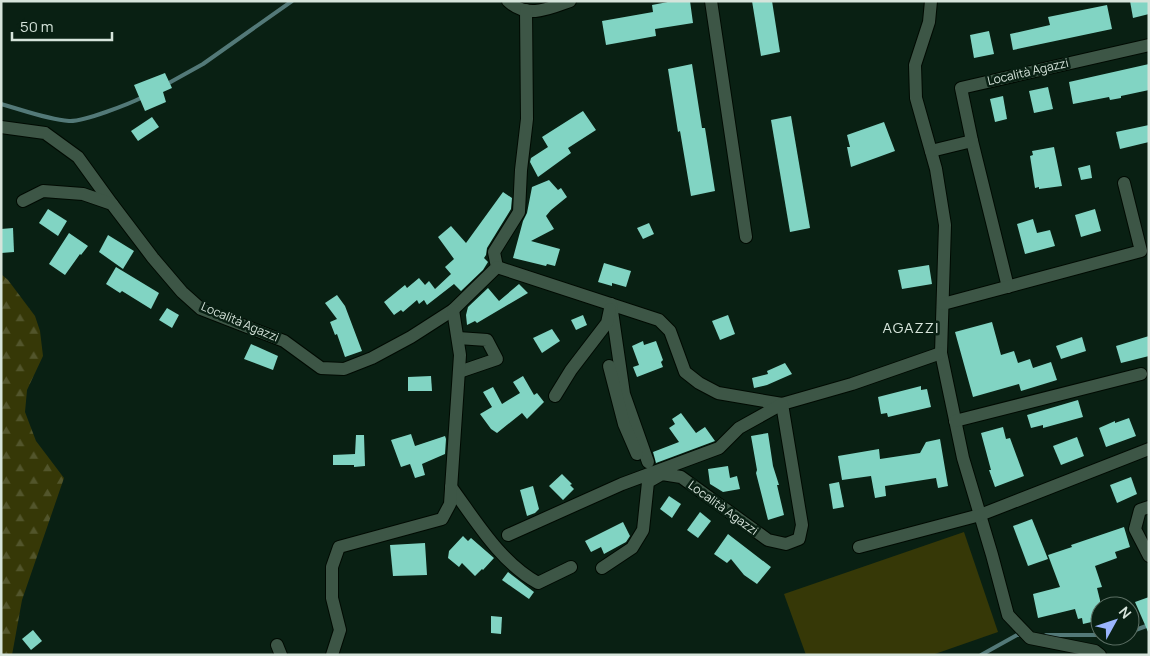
<svg xmlns="http://www.w3.org/2000/svg" width="1150" height="656" font-family="Manrope,sans-serif">
<style>
.forest{fill:url(#forest-firs)}
.garden{fill:#363807}
.lines{fill:none;stroke-linecap:round;stroke-linejoin:round}
.stream{stroke:#537978;stroke-width:4}
.building{fill:#81d4c3}
.minor-casing{stroke:#000a02;stroke-width:14}
.minor{stroke:#3d5646;stroke-width:12}
.labels{text-anchor:middle;stroke-width:5;stroke-linejoin:round;paint-order:stroke}
.street-label{font-size:12px;fill:#d6e4db;stroke:#092013}
.quarter-label{font-size:15px;letter-spacing:1px;fill:#d6e4db;stroke:#092013}
</style>
<defs>
<pattern id="forest-firs" width="22" height="20" patternUnits="userSpaceOnUse" patternTransform="scale(1.25)"><rect width="22" height="20" fill="#363807"/><path d="M5 1l3.5 6h-7zM16 11l3.5 6h-7z" fill="#52552b"/></pattern>
</defs>
<rect width="100%" height="100%" fill="#092013"/>
<path class="forest" d="M1 274 8 280 35 316 40 331 43 356 27 390 25 412 36 441 64 478 22 600 12 655H1Z"/>
<path class="garden" d="M964 532 998 632 932 655H806L784 594Z"/>
<g class="lines">
<g class="stream">
<path d="M167 84 203 64 292 1"/>
<path d="M1 104C23 110 46 119 69 121 83 122 129 104 143 97"/>
<path d="M1130 632 1149 625"/>
<path d="M1046 635H1100"/>
<path d="M1116 636H1120"/>
<path d="M981 655 1017 635H1024"/>
</g>
</g>
<g class="building">
<path d="M673 1H690L693 23 655 29 656 36 606 45 602 21 653 12 652 5Z"/>
<path d="M752 1H772L780 52 761 56Z"/>
<path d="M1130 1H1149V14L1133 18Z"/>
<path d="M1107 5 1112 29 1013 50 1010 34 1050 25 1048 17Z"/>
<path d="M989 31 994 54 974 58 970 35Z"/>
<path d="M692 64 702 128H705L715 191 691 196 680 131 678 132 668 69Z"/>
<path d="M1149 64V90L1121 96V98L1110 100 1109 97 1073 104 1069 82Z"/>
<path d="M165 73 172 88 163 92 166 102 145 111 134 85Z"/>
<path d="M1048 87 1053 109 1034 113 1029 91Z"/>
<path d="M1003 96 1007 119 995 122 990 99Z"/>
<path d="M583 111 596 130 568 148 571 153 538 177 530 162 531 158 548 147 542 137Z"/>
<path d="M791 116 810 228 790 232 771 120Z"/>
<path d="M152 117 159 127 138 141 131 131Z"/>
<path d="M884 122 895 151 851 167 847 147H850L847 135Z"/>
<path d="M1149 125V142L1120 149 1116 132Z"/>
<path d="M1054 147 1062 186 1039 189V187L1035 188 1030 156 1033 155 1032 151Z"/>
<path d="M1090 165 1092 178 1081 180 1078 168Z"/>
<path d="M549 180 558 190 561 188 567 197 551 210 546 216 554 229 531 241 560 249 555 266 547 264 546 266 513 258 523 221 527 213 532 187Z"/>
<path d="M503 192 512 198 511 209 487 248 486 255 484 258 488 262 483 270 461 291 454 284 427 305 424 300 419 304 417 300 403 312 401 310 394 315 384 302 405 285 407 288 419 278 425 285 429 281 435 289 451 274 445 267 454 259 438 237 451 226 466 243Z"/>
<path d="M48 209 67 221 58 236 39 223Z"/>
<path d="M1095 209 1101 231 1081 237 1075 215Z"/>
<path d="M1033 219 1037 233 1050 230 1055 246 1025 254 1017 224Z"/>
<path d="M649 223 654 234 643 239 637 228Z"/>
<path d="M13 228 14 252 1 253V229Z"/>
<path d="M69 233 88 246 81 255 80 254 65 275 49 264Z"/>
<path d="M108 235 134 251 123 269 99 252Z"/>
<path d="M604 263 631 271 626 287 612 283V286L598 282Z"/>
<path d="M929 265 932 284 902 289 898 270Z"/>
<path d="M116 267 159 293 151 309 122 291 120 293 106 284Z"/>
<path d="M519 284 528 293 477 323 475 321 467 325 466 315 468 307 488 288 499 301Z"/>
<path d="M337 295 345 306 362 351 345 357 337 334 335 335 330 322 337 319 325 303Z"/>
<path d="M167 308 179 315 172 328 159 320Z"/>
<path d="M583 315 587 325 576 330 571 320Z"/>
<path d="M728 315 735 334 720 340 712 321Z"/>
<path d="M992 322 1001 355 1014 351 1018 363 1030 359 1033 368 1051 362 1057 380 1021 391 1019 384 973 397 955 332Z"/>
<path d="M552 329 560 341 542 353 533 338Z"/>
<path d="M1149 336V356L1121 363 1116 346Z"/>
<path d="M1082 337 1086 351 1061 359 1056 346Z"/>
<path d="M643 341 644 345 656 341 663 360 661 362 663 367 637 377 633 367 639 365 632 346Z"/>
<path d="M251 344 278 356 273 370 244 359Z"/>
<path d="M785 363 792 374 767 385 754 388 752 378 768 374 767 371Z"/>
<path d="M431 376 432 391H408V377Z"/>
<path d="M523 376 534 395 537 393 544 402 527 419 522 413 497 433 491 429 480 414 492 407 483 392 493 387 502 404 520 393 513 382Z"/>
<path d="M921 386V390L927 389 931 407 888 417 887 413 881 414 878 397Z"/>
<path d="M1078 400 1083 417 1043 428V425L1031 428 1027 415Z"/>
<path d="M681 413 696 433 705 427 715 441 656 463 653 452 679 442 669 428 675 424 672 419Z"/>
<path d="M1129 418 1136 436 1106 447 1099 428 1115 421V423Z"/>
<path d="M1003 427 1006 439 1010 438 1024 476 995 487 989 470H991L981 433Z"/>
<path d="M768 433 773 466 779 485H777L784 515 768 520 756 473 757 470 751 436Z"/>
<path d="M411 434 415 446 445 436 446 439 445 454 422 464 425 475 415 478 410 464 401 467 391 440Z"/>
<path d="M356 435H364L365 466 354 467V465H333V455L355 454Z"/>
<path d="M1077 437 1084 456 1061 465 1053 446Z"/>
<path d="M940 439 948 486 938 488 936 478 885 486 886 496 875 498 871 476 842 480 838 456 879 449 880 459 920 453 926 442Z"/>
<path d="M728 466 730 478 737 476 740 489 723 492 710 484 708 469Z"/>
<path d="M562 474 572 484 570 485 574 489 563 500 549 486Z"/>
<path d="M1131 477 1137 494 1117 503 1110 485Z"/>
<path d="M839 482 844 507 833 509 829 484Z"/>
<path d="M533 486 539 509 535 513 527 516 520 490Z"/>
<path d="M669 496 681 504 672 518 660 509Z"/>
<path d="M700 512 711 521 698 538 687 530Z"/>
<path d="M1032 519 1048 559 1028 566 1013 526Z"/>
<path d="M623 522 630 536 626 542 604 554 601 547 591 552 585 541Z"/>
<path d="M1124 527 1130 547 1115 552 1117 558 1095 566 1102 587 1097 588 1100 600V620L1083 624 1082 618 1078 619 1075 609 1038 618 1033 594 1060 587 1048 555 1072 547 1071 545Z"/>
<path d="M728 534 771 567 757 584 744 575 731 559 727 563 714 554Z"/>
<path d="M463 536 468 541 471 538 494 558 483 570 482 569 475 576 462 563 459 567 448 558 449 551Z"/>
<path d="M425 543 427 575 393 576 390 545Z"/>
<path d="M508 572 534 592 529 599 502 580Z"/>
<path d="M1149 597V634L1135 602Z"/>
<path d="M491 616 502 617 501 634 491 633Z"/>
<path d="M33 630 42 641 31 650 22 639Z"/>
</g>
<g class="lines">
<g class="minor-casing">
<g id="minor">
<path d="M508 1C527 19 548 9 570 1"/>
<path d="M711 1 746 237"/>
<path d="M931 1 929 22 915 65 916 98 936 169 945 225 941 353 963 458 992 555 1008 615 1030 638 1095 651 1100 655"/>
<path d="M1 127 45 133 78 157 112 204"/>
<path d="M972 141 1008 287"/>
<path d="M931 151 972 141 961 88 1149 45"/>
<path d="M23 201 43 191 83 194 112 204 153 258 182 292 201 309 284 341 321 368 344 369 372 358 411 337 453 310 497 267 494 252 519 212 521 170 527 119 526 10"/>
<path d="M497 267 659 320 670 331 685 372 699 383 718 393 782 404 852 384 941 353"/>
<path d="M611 304 624 394 648 462"/>
<path d="M943 304 1141 251 1124 183"/>
<path d="M458 338 487 340 497 359 459 372"/>
<path d="M609 366 624 424 637 454"/>
<path d="M555 396 571 370 607 323 610 309"/>
<path d="M955 421 1141 374"/>
<path d="M451 487C476 521 500 562 538 583L571 567"/>
<path d="M1149 507 1140 510 1135 529 1149 556"/>
<path d="M508 535 622 484 719 448 739 428 782 404 802 525 799 539 786 544 768 540 681 477 662 474 648 482 643 530 632 548 602 568"/>
<path d="M859 547 980 515 1149 449"/>
<path d="M277 645 281 655"/>
<path d="M332 655 340 630 332 598V567L339 547 442 519 450 504 460 355 453 310"/>
</g>
</g>
<use href="#minor" class="minor"/>
</g>
<g class="labels">
<g class="street-label">
<text transform="translate(1028 72) rotate(-13)" y="4">Località Agazzi</text>
<text transform="translate(240 322) rotate(23)" y="4">Località Agazzi</text>
<text transform="translate(723 508) rotate(36)" y="4">Località Agazzi</text>
</g>
<g class="quarter-label">
<text x="911" y="333">AGAZZI</text>
</g>
</g>
<rect width="1150" height="656" fill="none" stroke="#d6e4db" stroke-width="5"/>
<g transform="translate(1115 621) rotate(50)"><circle r="24" fill="#092013" stroke="#5b6e63"/>
<path d="M0-4L9 19L0 12L-9 19Z" fill="#9ab5fd"/>
<text y="-8" font-size="14" font-weight="bold" text-anchor="middle" fill="#d6e4db">N</text>
</g>
<path d="M12 32v8h100v-8" fill="none" stroke="#d6e4db" stroke-width="2.5"/>
<text x="20" y="32" font-size="15" fill="#d6e4db" stroke="#092013" stroke-width="4" paint-order="stroke">50 m</text>
</svg>
